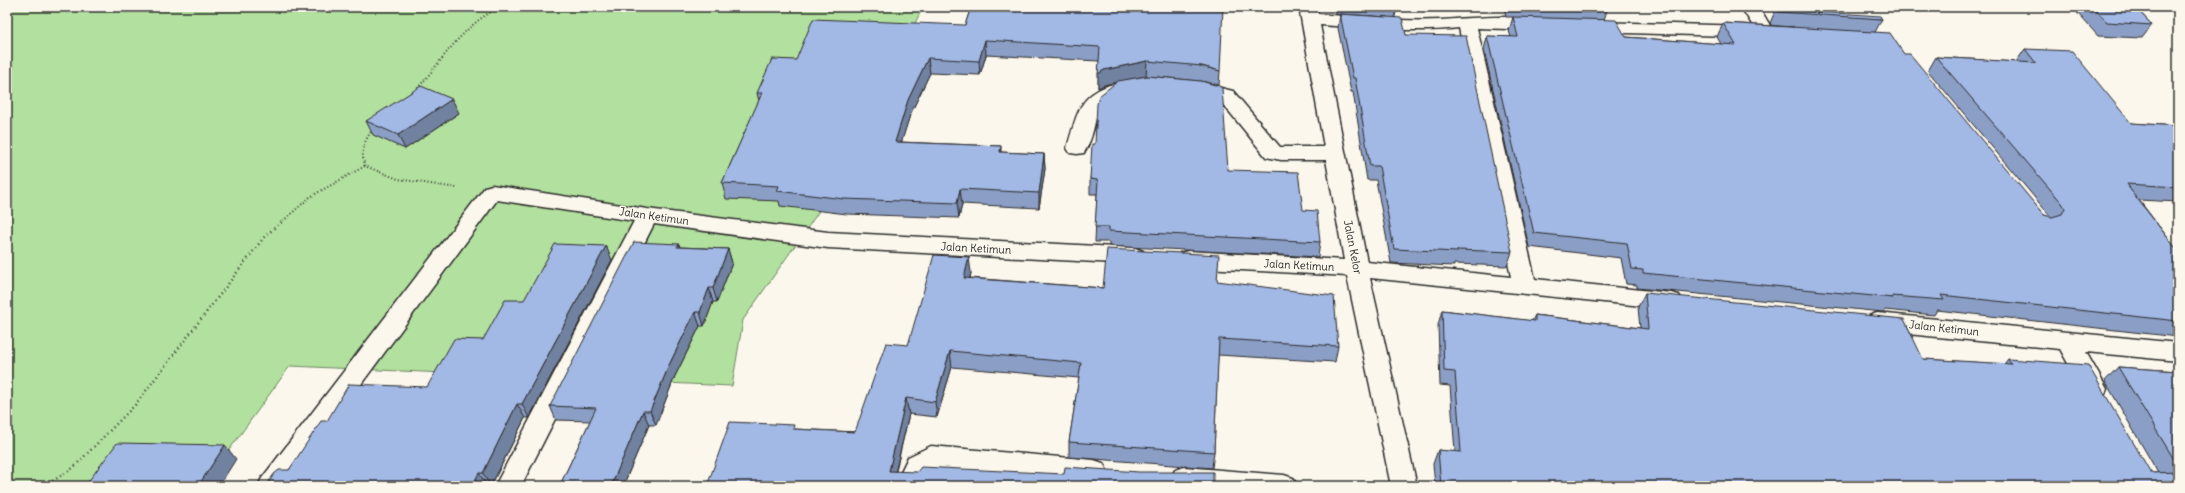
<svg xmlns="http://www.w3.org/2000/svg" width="2185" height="493" font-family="Delius,sans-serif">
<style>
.green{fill:#b2e09e;stroke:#6e8664}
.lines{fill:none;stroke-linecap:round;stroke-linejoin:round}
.minor-casing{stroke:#2b2b2b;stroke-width:3}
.path-far1{stroke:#2b2b2b;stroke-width:2;stroke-dasharray:1 2.5;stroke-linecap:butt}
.path{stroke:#2b2b2b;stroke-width:2.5;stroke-dasharray:1 3.5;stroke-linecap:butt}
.minor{fill:#fbf7ec;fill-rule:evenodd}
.wall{fill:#8b9ec5;stroke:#2b2b2b}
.shaded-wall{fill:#7181a0;stroke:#2b2b2b}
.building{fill:#a2b8e5;stroke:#2b2b2b}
.labels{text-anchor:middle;stroke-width:3;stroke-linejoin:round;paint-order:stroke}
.street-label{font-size:11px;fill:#2b2b2b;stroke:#fbf7ec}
</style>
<rect width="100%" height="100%" fill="#fbf7ec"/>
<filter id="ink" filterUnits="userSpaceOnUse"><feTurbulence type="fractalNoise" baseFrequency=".025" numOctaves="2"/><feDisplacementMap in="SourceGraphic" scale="8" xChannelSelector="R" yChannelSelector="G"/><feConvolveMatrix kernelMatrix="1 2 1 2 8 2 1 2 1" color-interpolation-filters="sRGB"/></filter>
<g filter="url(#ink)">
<path class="green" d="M7 7H923L833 191 743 320 732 386 290 366 203 486H7Z"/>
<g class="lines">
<g class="minor-casing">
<g id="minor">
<path d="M1299 7H1317L1318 14C1359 17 1400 22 1441 20 1472 18 1517 14 1547 21L1550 25 1547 29 1541 30 1477 28 1535 279 1671 293 1679 295 1683 301 1679 307 1671 309 1370 278 1417 486H1391L1347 276 1188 267 1180 265 1177 259 1180 253 1188 251 1344 260 1326 160H1281L1266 157 1219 99 1186 91 1184 87 1186 83 1193 81 1233 91 1280 147H1324ZM1320 25C1366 28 1413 33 1459 28L1511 277 1367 262Z"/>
<path d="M1741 7H1759L1774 32 1771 36 1765 37 1591 32 1585 31 1582 27 1585 23 1591 22 1753 26Z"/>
<path d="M1125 81 1132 83 1134 87 1132 91C1084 103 1103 123 1084 153L1077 154 1070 153 1067 148C1079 108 1079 91 1125 81Z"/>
<path d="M492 185 647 209 828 232 1135 248 1143 251 1146 256 1143 261 1135 264 828 248 654 224 521 486H495L634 221 497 200 286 486H258L262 478 485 187Z"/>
<path d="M1877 313 2178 343V361L2086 352 2107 389 2104 396 2095 399 2086 396 2060 349 1877 331 1869 328 1865 322 1869 316Z"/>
<path d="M931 446 1094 460 1103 463 1107 471 1103 479 1094 482 934 468 927 472 920 486H894L908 457Z"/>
<path d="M1184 467 1284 475 1293 478 1297 486H1175L1171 478 1175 470Z"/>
</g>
</g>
<g class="path-far1">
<path d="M415 91C442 62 463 23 501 7"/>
<path d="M373 129C364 141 360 151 365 166L398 179 457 188"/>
<path d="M283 221 310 197 365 166"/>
</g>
<path class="path" d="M45 486 73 468 135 405 265 236 284 220"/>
<use href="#minor" class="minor"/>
</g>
<g class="wall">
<path d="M971 7 1220 71 1219 85 1201 81 1146 76 1131 79 1228 170 1303 210 1320 242 1318 257 1109 246V242H1095L1097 194H1090V179L1095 144 1117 82 1104 85 1098 88 1099 61 986 55 980 75 930 73 910 115 901 142 1001 146V152L1044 154 1045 169 1039 208 962 204 959 218 847 214 780 206 779 201 726 199 722 183 759 101 757 93 965 25Z"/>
<path d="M1334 7H1397L1395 17 1406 35 1512 252 1507 266 1454 264V266L1391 263 1376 180H1367L1353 92H1351L1338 28 1340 14 1387 17 1335 14Z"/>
<path d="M1504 7H1608L1604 20 1626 37 1721 44 1717 37 1723 23 1794 27 1772 26 1770 23 1776 9 1882 19 1875 32 1904 54 2044 215 2051 217 1928 71 1936 57 2016 62 2025 49 2131 123 2178 126V202L2139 200 2178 251V337L1937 310 1934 315 1885 310 1883 312 1637 288V285L1626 284 1621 258 1529 247 1484 50 1487 36 1511 37 1509 31 1513 17H1506Z"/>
<path d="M2072 7H2135L2152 25 2142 38 2098 36Z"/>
<path d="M459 113 405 149 373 135 366 121Z"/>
<path d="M679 244 680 247 728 249 732 263 717 302H713L704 326H700L675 376 656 425H649L623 486H561L560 485 590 421 556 420 550 406Z"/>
<path d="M612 260 529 418H525L491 486H266L289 470 327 421 427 387 483 340Z"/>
<path d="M971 273 970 278 1103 288 1217 281 1338 346 1335 362 1218 355 1214 452 1212 468 1069 457V442L1079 378 952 367 937 417 909 414 896 471 707 486 795 429 855 432 908 345Z"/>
<path d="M1645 293 1923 359 2004 364 2008 359 2151 473H2158L2105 381 2118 367 2178 371V486H1435L1433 464 1438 450 1455 452 1450 386 1440 385 1438 325 1442 310 1532 321 1535 315 1640 328 1638 307Z"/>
</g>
<g class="shaded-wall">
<path d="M985 40 986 55 980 75 979 61Z"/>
<path d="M928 58 930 73 910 115 897 157 895 142 908 100Z"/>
<path d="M1147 61 1146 76 1104 85 1098 88V74L1104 70Z"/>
<path d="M452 99 459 113 405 149 398 135Z"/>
<path d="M1044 154 1045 169 1039 208V193Z"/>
<path d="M960 189 962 204 959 218 957 203Z"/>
<path d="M606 246 612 260 529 418 522 404Z"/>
<path d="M728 249 732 263 717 302 713 288Z"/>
<path d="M969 257 971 273 966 294 964 278Z"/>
<path d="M709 288 713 302 704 326 700 312Z"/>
<path d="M695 312 700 326 675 376 656 425 650 411 670 363Z"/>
<path d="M950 351 952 367 937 417 935 402Z"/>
<path d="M906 398 909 414 892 486 889 471Z"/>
<path d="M517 404 525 418 491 486H490L483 473Z"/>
<path d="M643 411 649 425 623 486H611Z"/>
<path d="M225 445 236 459 219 486H198Z"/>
<path d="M479 473 487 486H472Z"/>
</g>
<g class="building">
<path d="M971 7H1223L1220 71 1202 66 1147 61 1104 70 1098 74 1100 47 985 40 979 61 928 58 908 100 895 142 1001 146 1000 152 1044 154 1039 193 960 189 957 203 844 199 777 191 779 186 722 183 762 93H757L772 59 796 60 813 19 965 25Z"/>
<path d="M2093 7H2135L2152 25 2107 22Z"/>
<path d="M1776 9 1880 16 1882 19 1778 12Z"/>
<path d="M1340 14 1402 18 1406 35 1466 36 1512 252 1457 250 1458 252 1394 249 1379 166H1370L1355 78H1353Z"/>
<path d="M1513 17 1616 20 1626 37 1736 45 1723 23 1890 33 1904 54H1910L2044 215 2052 217 2062 214 2065 208 2062 203 1936 57 2036 63 2025 49 2072 51 2131 123 2178 126V187L2126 184 2178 251V321L1941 295 1944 300 1892 296 1893 298 1643 273V270L1632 269 1627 243 1534 233 1487 36 1518 37Z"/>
<path d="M1147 76 1201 81 1219 86 1222 88 1228 170 1298 172 1303 210 1317 211 1320 242 1109 231V227H1095L1098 180 1090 179 1092 144H1095L1097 104 1099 96 1118 81Z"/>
<path d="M421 86 452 99 398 135 366 121Z"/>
<path d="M634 242 679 244 677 247 728 249 713 288H709L700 312H695L670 363 650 411H643L611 486H584L560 485 596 408 550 406Z"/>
<path d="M555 244 606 246 522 404H517L483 473H479L472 486H266L274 474 279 470H289L321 421H327L349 384 427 387 454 339 483 340 505 300H524Z"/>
<path d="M1107 249 1219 255 1217 281 1334 296 1338 346 1219 339 1214 452 1069 442 1081 363 950 351 935 402 906 398 889 471 917 472 921 467 1064 474 1065 467 1139 472H1213V486H707L730 422 794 425 793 429 855 432 886 343 908 345 934 255 969 257 964 278 1103 288Z"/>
<path d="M1645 293 1904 319 1923 359 2011 364 2008 359 2088 365 2151 473 2178 472V486H1441L1438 450 1461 452 1455 372 1444 371 1442 310 1535 321V315L1648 329Z"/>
<path d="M2118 367 2178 371V466Z"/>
<path d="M117 443 225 445 198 486H85Z"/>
</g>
</g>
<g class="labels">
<g class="street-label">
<text transform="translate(654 216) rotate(8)" y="4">Jalan Ketimun</text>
<text transform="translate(1353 247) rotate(79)" y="4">Jalan Kelor</text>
<text transform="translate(976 248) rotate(3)" y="4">Jalan Ketimun</text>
<text transform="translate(1299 265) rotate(3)" y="4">Jalan Ketimun</text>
<text transform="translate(1944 328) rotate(6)" y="4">Jalan Ketimun</text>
</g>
</g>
<rect width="2185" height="493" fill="none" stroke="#fbf7ec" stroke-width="24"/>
<rect x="12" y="12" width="2161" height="469" fill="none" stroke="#2b2b2b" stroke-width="1.5" filter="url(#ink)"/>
</svg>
